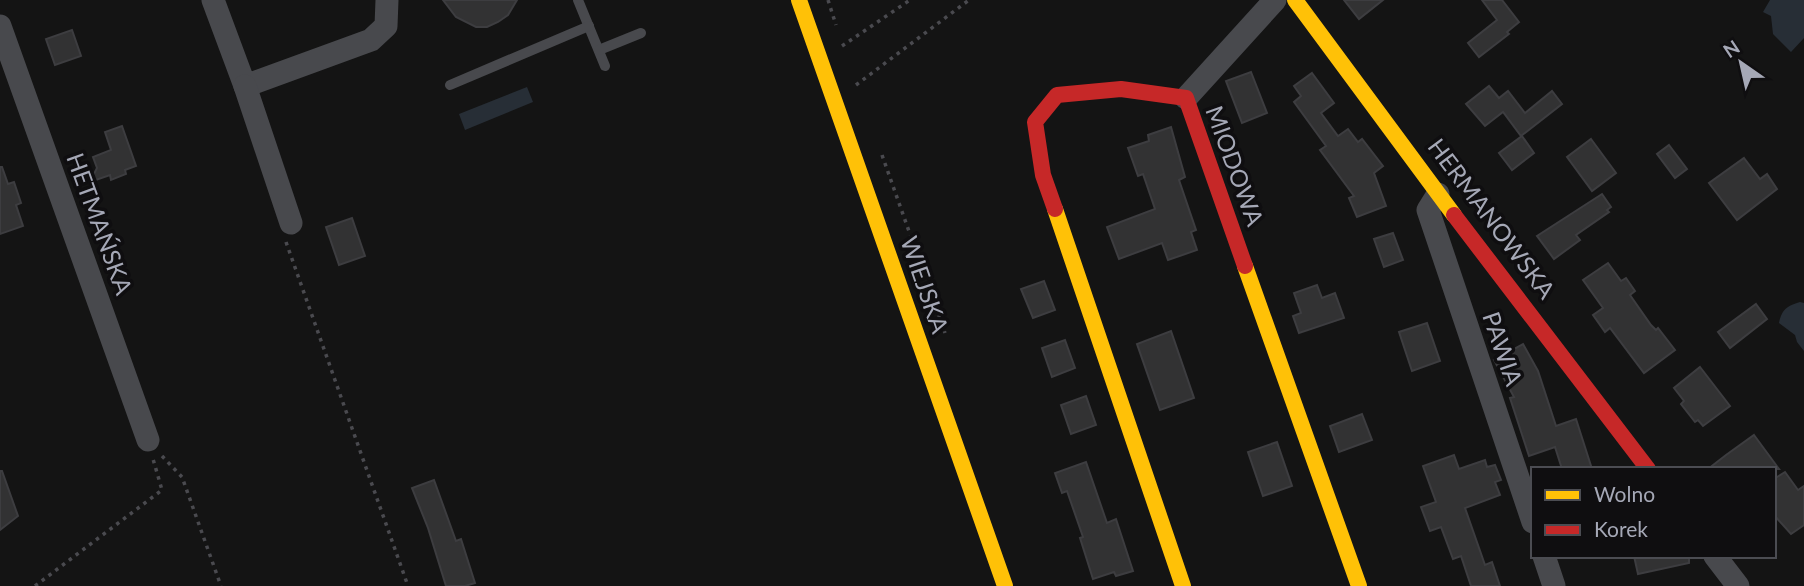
<svg xmlns="http://www.w3.org/2000/svg" width="1804" height="586" font-family="Lato,sans-serif">
<style>
.water{fill:#272e36}
.building{fill:#323233;stroke:#3d3d40;stroke-width:2}
.lines{fill:none;stroke-linecap:round;stroke-linejoin:round}
.path{stroke:#4a4a4f;stroke-width:3.5;stroke-dasharray:3.5 5;stroke-linecap:butt}
.lane{stroke:#48494d;stroke-width:10}
.street{stroke:#48494d;stroke-width:23}
.slow{stroke:#ffc107;stroke-width:16}
.jam{stroke:#c62828;stroke-width:16}
.labels{text-anchor:middle;stroke-width:7;stroke-linejoin:round;paint-order:stroke}
.street-label{font-size:24px;fill:#a5a8b6;stroke:#0f0e10}
</style>
<rect width="100%" height="100%" fill="#141414"/>
<g class="water">
<path d="M1770 0H1804V38L1791 52 1773 34 1771 16 1763 12Z"/>
<path d="M527 87 533 102 465 130 459 114Z"/>
<path d="M1800 302 1804 303V351L1797 342 1795 335 1779 323C1782 309 1787 306 1800 302Z"/>
</g>
<g class="building">
<path d="M443 0H517L508 15 498 22 487 27H476L456 17Z"/>
<path d="M1344 0H1383L1359 19Z"/>
<path d="M1482 0H1502L1519 22 1507 32 1509 34 1479 57 1468 43 1497 20Z"/>
<path d="M72 30 81 56 55 65 46 39Z"/>
<path d="M1251 72 1267 113 1242 123 1226 81Z"/>
<path d="M1312 73 1334 103 1321 113 1338 136 1348 129 1358 142 1362 139 1383 166 1374 173 1386 206 1357 217 1349 198 1354 196 1320 150 1326 146 1294 102 1301 96 1294 86Z"/>
<path d="M1489 86 1499 98 1508 91 1525 113 1552 91 1562 104 1521 136 1503 112 1485 126 1466 104Z"/>
<path d="M122 126 136 166 125 170 126 174 111 180 110 175 90 182 97 168 93 157 111 150 105 132Z"/>
<path d="M1171 127 1185 177 1179 180 1196 230 1191 232 1197 250 1168 260 1162 243 1119 259 1107 227 1155 209 1143 174 1138 176 1128 148 1149 141 1148 135Z"/>
<path d="M1522 136 1534 153 1512 170 1499 153Z"/>
<path d="M1591 139 1616 173 1592 191 1567 157Z"/>
<path d="M1669 145 1687 169 1675 178 1657 154Z"/>
<path d="M1744 158 1760 179 1767 174 1777 189 1737 220 1709 183Z"/>
<path d="M0 167H2L8 184 14 182 21 203 16 205 23 226 0 234Z"/>
<path d="M1602 194 1611 207 1607 210 1609 212 1576 235 1580 240 1554 259 1537 236Z"/>
<path d="M352 218 365 256 339 265 326 227Z"/>
<path d="M1393 233 1403 260 1384 267 1374 239Z"/>
<path d="M1608 263 1621 281 1626 278 1635 291 1630 295 1651 325 1656 330 1658 328 1675 350 1644 373 1610 328 1605 332 1593 315 1603 308 1583 280Z"/>
<path d="M1044 281 1055 310 1033 318 1021 289Z"/>
<path d="M1317 285 1322 298 1335 293 1344 318 1299 333 1293 316 1301 313 1294 293Z"/>
<path d="M1756 304 1767 319 1730 348 1718 332Z"/>
<path d="M1427 323 1440 361 1412 371 1399 332Z"/>
<path d="M1171 331 1194 398 1160 410 1137 344Z"/>
<path d="M1065 340 1075 368 1052 377 1042 348Z"/>
<path d="M1523 344 1538 371 1556 426 1576 419 1592 469H1562L1555 447 1529 456 1510 398 1514 397 1494 360Z"/>
<path d="M1700 367 1730 406 1703 426 1698 420 1695 422 1681 404 1684 401 1674 388Z"/>
<path d="M1086 396 1096 425 1071 434 1061 405Z"/>
<path d="M1362 414 1372 440 1339 452 1330 426Z"/>
<path d="M1754 435 1779 469H1708L1726 455Z"/>
<path d="M1277 442 1292 486 1263 496 1248 452Z"/>
<path d="M1454 455 1459 469 1485 460 1487 467 1495 465 1501 480 1495 482 1500 495 1465 508 1485 565 1492 562 1500 586H1471L1461 556 1453 559 1441 527 1430 531 1421 507 1436 502 1423 466Z"/>
<path d="M1086 462 1107 523 1116 519 1133 571 1116 576 1114 572 1093 579 1080 538 1083 537 1067 491 1062 493 1055 473Z"/>
<path d="M0 471H2L18 516 0 530Z"/>
<path d="M1785 472 1798 490 1804 486V525L1791 534 1774 515V479Z"/>
<path d="M434 480 456 541 461 539 475 583 465 586H446L428 528 412 488Z"/>
<path d="M1634 556H1689V563L1638 574Z"/>
</g>
<g class="lines">
<g class="path">
<path d="M828 0 836 25"/>
<path d="M842 46 910 0"/>
<path d="M856 85 969 0"/>
<path d="M882 155 945 333"/>
<path d="M286 242 408 586"/>
<path d="M162 456 182 477 221 586"/>
<path d="M35 586 162 490 153 459"/>
</g>
<g class="lane">
<path d="M578 0 605 66"/>
<path d="M599 50 641 33"/>
<path d="M450 85 589 26"/>
</g>
<g class="street">
<path d="M213 0 245 86 371 40 386 26 387 0"/>
<path d="M0 26 148 440"/>
<path d="M245 86 291 223"/>
<path d="M1186 98 1275 0"/>
<path d="M1438 194 1428 210 1533 522"/>
<path d="M1544 556 1554 586"/>
<path d="M1715 556 1738 586"/>
</g>
<g class="slow">
<path d="M799 0 1005 586"/>
<path d="M1295 0 1454 215"/>
<path d="M1055 209 1183 586"/>
<path d="M1245 266 1359 586"/>
</g>
<g class="jam">
<path d="M1055 209 1043 175 1035 122 1057 95 1121 89 1186 98 1245 266"/>
<path d="M1454 215 1648 469"/>
</g>
</g>
<g class="labels">
<g class="street-label">
<text transform="translate(1234 166) rotate(70)" y="8">MIODOWA</text>
<text transform="translate(1491 219) rotate(53)" y="8">HERMANOWSKA</text>
<text transform="translate(99 224) rotate(70)" y="8">HETMAŃSKA</text>
<text transform="translate(924 285) rotate(71)" y="8">WIEJSKA</text>
<text transform="translate(1502 349) rotate(71)" y="8">PAWIA</text>
</g>
</g>
<rect x="1531" y="467" width="245" height="91" fill="#0f0e10" stroke="#4b4c52" stroke-width="2"/>
<rect x="1545" y="490" width="35" height="10" fill="#ffc107" stroke="#4b4c52" stroke-width="2"/>
<text x="1594" y="502" font-size="21" fill="#a5a8b6">Wolno</text>
<rect x="1545" y="525" width="35" height="10" fill="#c62828" stroke="#4b4c52" stroke-width="2"/>
<text x="1594" y="537" font-size="21" fill="#a5a8b6">Korek</text>
<g transform="translate(1741 63) rotate(326)" stroke="#0f0e10" stroke-width="5" paint-order="stroke">
<path d="M0-5L12 26L0 18L-12 26Z" fill="#a5a8b6"/>
<text y="-10" font-size="19" font-weight="bold" text-anchor="middle" fill="#a5a8b6">N</text>
</g>
</svg>
